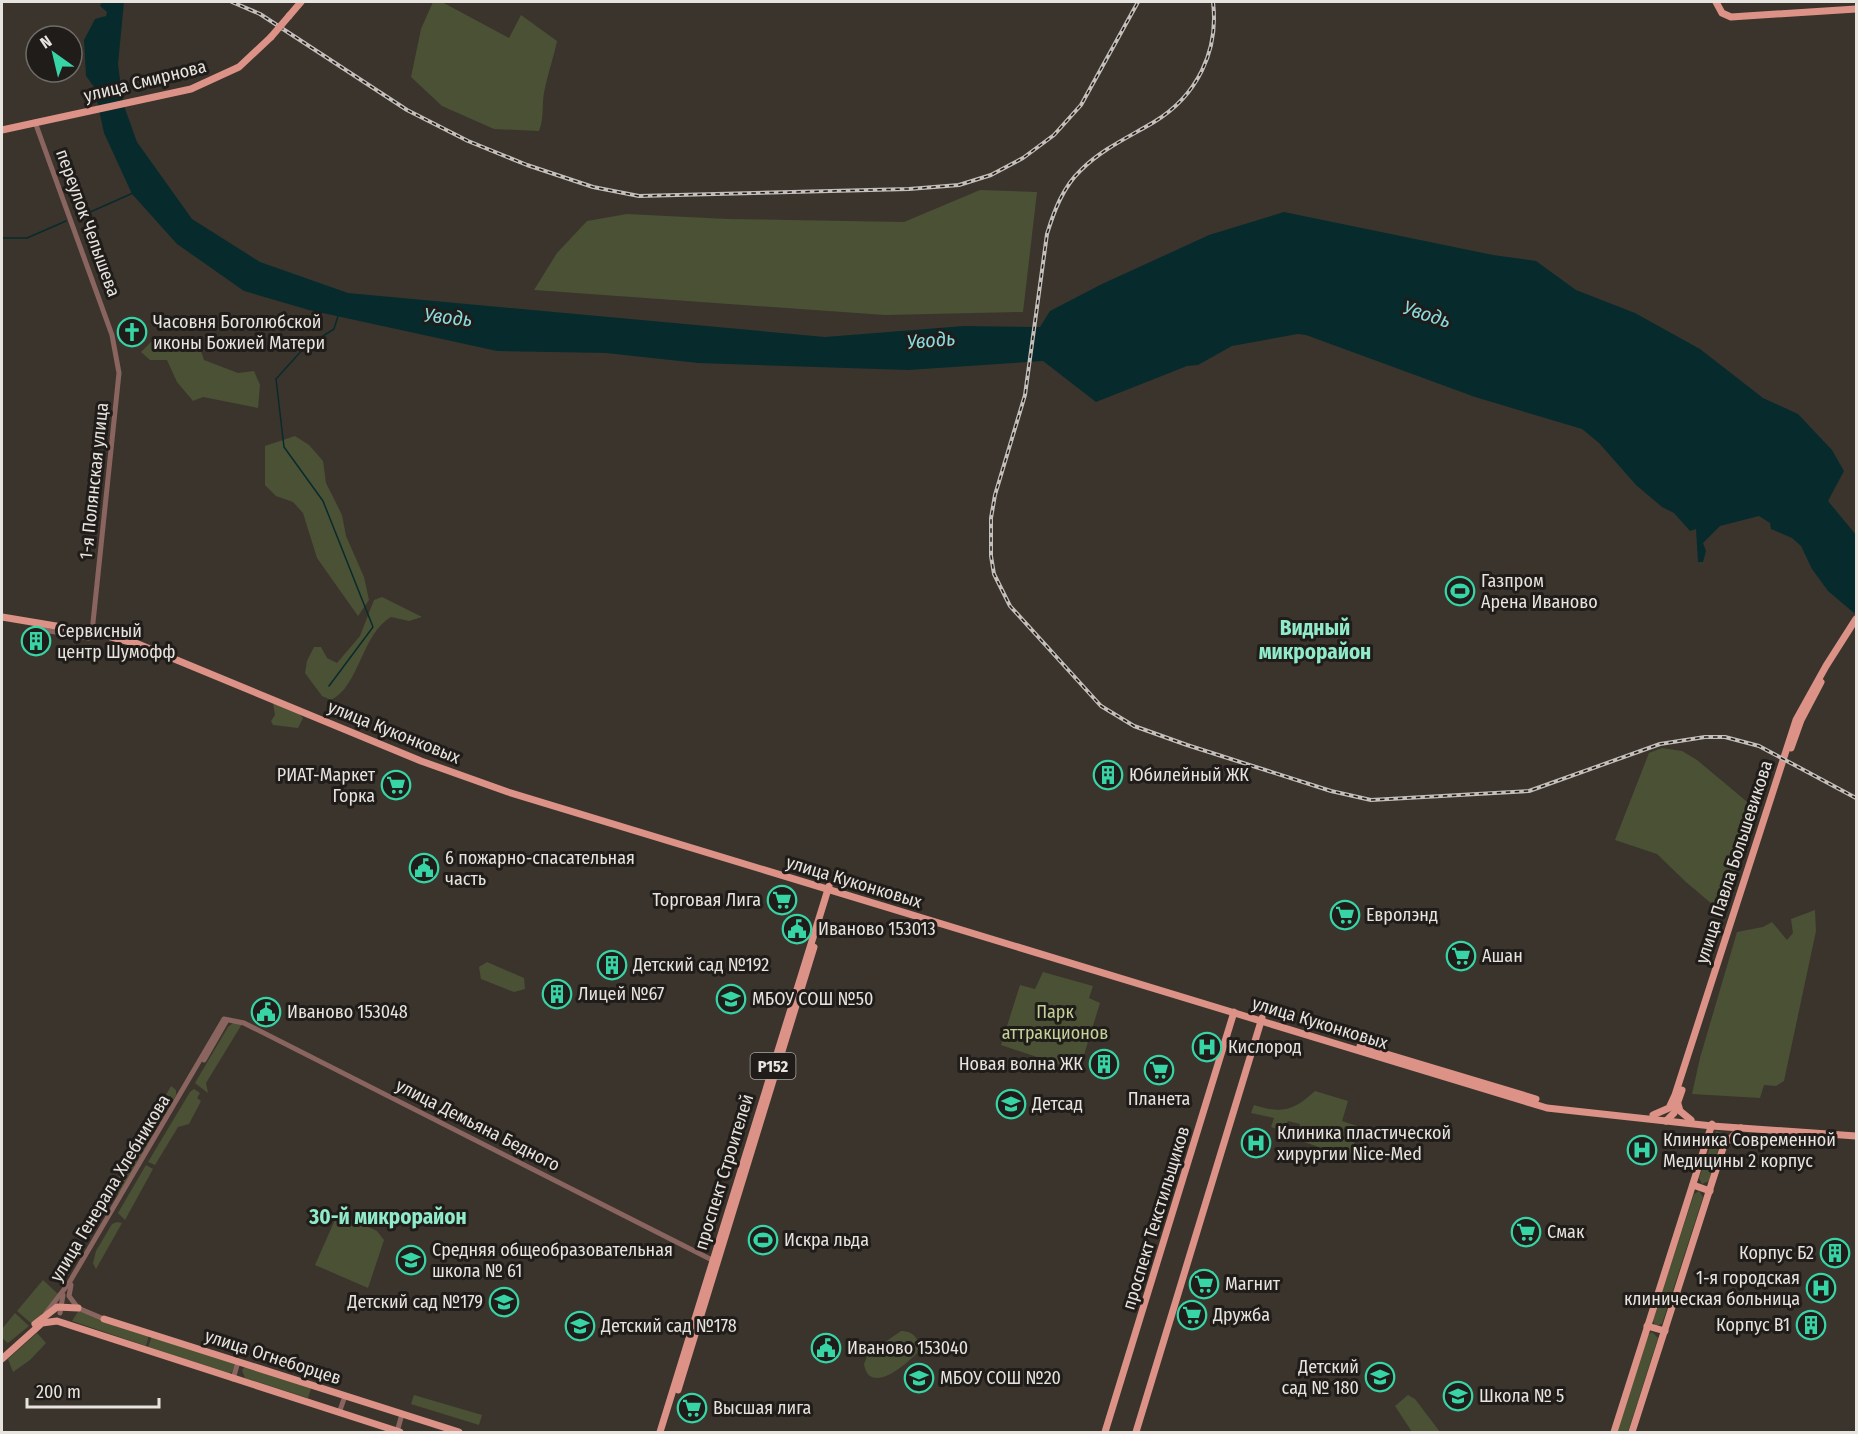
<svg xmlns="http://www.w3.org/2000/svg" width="1858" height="1434" font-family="'Fira Sans Condensed',sans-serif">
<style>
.green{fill:#4b5134}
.water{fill:#072b2c}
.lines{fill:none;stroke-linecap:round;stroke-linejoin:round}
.stream{stroke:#072b2c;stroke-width:1.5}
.minor{stroke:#8a655f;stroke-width:5}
.major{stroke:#dc9286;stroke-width:7}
.rail-casing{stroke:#c4bfba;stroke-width:4}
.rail{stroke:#1f1c19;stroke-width:1.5;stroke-dasharray:4.5;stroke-linecap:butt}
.major-bridge{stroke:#dc9286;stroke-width:7}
.labels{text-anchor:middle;stroke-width:6;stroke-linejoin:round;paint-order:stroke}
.shield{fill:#1f1c19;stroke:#aba7a3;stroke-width:1.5}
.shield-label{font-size:16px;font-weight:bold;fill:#e7e3de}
.street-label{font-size:18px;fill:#e7e3de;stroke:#1f1c19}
.poi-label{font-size:18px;fill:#e7e3de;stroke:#1f1c19;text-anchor:start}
.park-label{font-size:18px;fill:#c4d197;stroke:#1f1c19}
.water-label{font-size:20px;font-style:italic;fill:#8bdbde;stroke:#1f1c19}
.quarter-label{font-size:21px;font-weight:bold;fill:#90ebca;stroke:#1f1c19}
</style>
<rect width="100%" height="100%" fill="#3b342c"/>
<g class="green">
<path d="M433 2H442L509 38 521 15 557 41C554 57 548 72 545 88 541 103 545 116 539 131L494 129 442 106 411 77 421 29Z"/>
<path d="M980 190 1037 192 1023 312 885 315 534 290 557 253 587 221 627 214 728 219 904 222Z"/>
<path d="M173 336 201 351 204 360 238 373 254 371 260 385 258 408 203 397 193 401 177 382 167 360H150L141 352 155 338Z"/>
<path d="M295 436 309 445 323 461 326 483 342 515 346 536 364 577 369 600 358 616 317 558 303 513 293 502 276 496 265 485V446Z"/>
<path d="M382 597 422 617 409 621 391 617C362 633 359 687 331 700L322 696 305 673 307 661 314 647H321L327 658 337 663 360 636 374 600Z"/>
<path d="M273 703 296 711 303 718 298 728 273 725 271 721 275 715Z"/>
<path d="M1662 748 1682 751 1697 760 1758 811 1724 910 1712 904 1686 882 1657 854 1615 840 1649 753Z"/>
<path d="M1815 910 1816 931 1784 1081 1776 1086 1764 1085 1760 1098 1692 1094 1700 1058 1737 932 1763 927 1772 922 1787 940 1793 933 1791 919Z"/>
<path d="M487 962 524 978 525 989 514 992 481 979 479 967Z"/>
<path d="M1043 972 1093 986 1089 998 1100 1003 1079 1071 1001 1045 1020 985 1035 989Z"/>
<path d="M233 1023 242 1024 206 1083 208 1093 195 1083 228 1027Z"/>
<path d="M171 1086 176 1090V1095L154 1130 148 1127Z"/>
<path d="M194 1089 200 1093 197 1098 201 1101 189 1124 178 1127 155 1165 148 1162 190 1092Z"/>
<path d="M1315 1091 1348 1101 1342 1121 1360 1127 1349 1158 1296 1139 1300 1124 1288 1121 1282 1131 1271 1127 1274 1118 1251 1113 1254 1105C1282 1114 1293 1111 1315 1091Z"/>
<path d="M1716 1131 1723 1133 1709 1181 1702 1184 1699 1178Z"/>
<path d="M144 1132 153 1136 119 1193 113 1194 110 1192Z"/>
<path d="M146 1165 153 1169 125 1220 118 1213Z"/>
<path d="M1699 1191 1703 1197 1662 1324 1655 1326 1653 1320 1694 1194Z"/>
<path d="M338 1213 377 1231 384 1240 368 1288 315 1265Z"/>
<path d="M117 1222 122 1223 96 1269 93 1263 96 1251 112 1224Z"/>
<path d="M43 1280 58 1294 50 1306 32 1324 17 1311Z"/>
<path d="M79 1310 149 1335 146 1346 72 1321Z"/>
<path d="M15 1313 29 1326 8 1343 2 1338V1329Z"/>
<path d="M901 1331C914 1331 921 1340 917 1353 906 1365 869 1396 864 1364L868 1354Z"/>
<path d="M1652 1332 1658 1338 1628 1432H1617L1648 1335Z"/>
<path d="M37 1333 46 1343 30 1360 13 1372 8 1359Z"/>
<path d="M152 1336 236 1363 232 1372 229 1373 148 1347Z"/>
<path d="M246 1366 312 1386 308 1398 245 1378 242 1370Z"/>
<path d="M414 1395 482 1415 479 1425 411 1404Z"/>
<path d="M1408 1395 1415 1399 1440 1432H1412L1395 1406Z"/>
</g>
<path class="water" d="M102 2H124L118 64 123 103 137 142 192 219 260 262 348 293 825 337 964 326 1040 327 1050 311 1102 284 1209 235 1284 212 1493 255 1536 261 1576 290 1635 313 1700 349 1763 398 1798 414 1832 450 1844 471 1828 501 1856 535V610L1854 613 1828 591 1812 569 1801 546 1792 538 1771 529 1770 523 1759 516 1720 526 1703 543 1706 551 1703 562H1698L1696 529 1690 531 1674 513 1662 507 1636 485 1599 443 1582 429 1475 397 1306 335 1298 334 1232 346 1198 365 1187 366 1096 402 1043 361 908 370 698 363 606 353 497 351 309 310 244 291 177 244 132 194 104 133 94 87 86 76 84 40 95 19 106 16 107 12 100 6Z"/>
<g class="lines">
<g class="stream">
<path d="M79 217 133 193"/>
<path d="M2 238H27L66 221"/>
<path d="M329 686 373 627 323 501 284 447 276 379 304 348 334 329 338 316"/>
</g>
<g class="minor">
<path d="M35 122 112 335 119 373 92 632 89 638 44 630 37 623"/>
<path d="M204 1060 227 1020"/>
<path d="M71 1285 69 1296 78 1308 104 1319"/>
<path d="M46 1313 69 1283 224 1019 244 1023 716 1262"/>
<path d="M60 1313 63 1295"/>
<path d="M233 1379 238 1362"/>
<path d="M339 1413 345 1396"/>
<path d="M397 1432 402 1414"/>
</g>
<g class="major">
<path d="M1716 2 1722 13 1731 17 1856 9"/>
<path d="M289 16 301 2"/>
<path d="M2 130 191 89 239 67 271 37"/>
<path d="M2 617 92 632 138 644 421 761 508 792 1547 1108 1712 1126 1856 1136"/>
<path d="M1791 748 1801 720 1821 682"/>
<path d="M1360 1046 1536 1099"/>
<path d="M1678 1104 1680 1111 1691 1120"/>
<path d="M1653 1115 1669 1108 1675 1095 1796 720 1826 666 1856 619"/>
<path d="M1666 1121 1674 1113 1682 1090"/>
<path d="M1693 1185 1710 1191"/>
<path d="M104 1319 459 1432"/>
<path d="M35 1324 57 1307 78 1308"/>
<path d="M1647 1326 1665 1331"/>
<path d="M2 1359 42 1323 57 1321 400 1432"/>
<path d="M678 1390 814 947"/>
<path d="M660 1432 829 886"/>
<path d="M1105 1432 1234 1012"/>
<path d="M1136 1432 1262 1018"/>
<path d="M1614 1432 1712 1124"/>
<path d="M1632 1432 1724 1145 1741 1128"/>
</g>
<g class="rail-casing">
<g id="rail">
<path d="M232 2 260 14 407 110 468 141 527 165 593 187 639 196 909 189 959 185 991 175 1023 158 1054 135 1081 105 1138 2"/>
<path d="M1213 2C1219 51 1197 96 1154 122 1129 137 1102 149 1081 170 1063 187 1054 211 1047 234L1025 395 995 495 991 518V556L994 574 1010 606 1101 706 1134 726 1187 745 1331 791 1371 800 1529 791 1660 744 1705 737H1725L1759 746 1856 798"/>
</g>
</g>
<use href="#rail" class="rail"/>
<path class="major-bridge" d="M271 37 289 16"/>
</g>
<defs>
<g id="church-ring" transform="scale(1.5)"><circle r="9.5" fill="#1f1c19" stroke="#37d4a6" stroke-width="1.5"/><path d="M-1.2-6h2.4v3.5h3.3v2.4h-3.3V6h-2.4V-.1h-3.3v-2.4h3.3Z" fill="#37d4a6"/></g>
<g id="stadium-ring" transform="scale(1.5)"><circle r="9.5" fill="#1f1c19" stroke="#37d4a6" stroke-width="1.5"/><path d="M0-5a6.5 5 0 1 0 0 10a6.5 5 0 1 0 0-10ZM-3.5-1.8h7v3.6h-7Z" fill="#37d4a6"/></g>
<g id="building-ring" transform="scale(1.5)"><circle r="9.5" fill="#1f1c19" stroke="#37d4a6" stroke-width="1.5"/><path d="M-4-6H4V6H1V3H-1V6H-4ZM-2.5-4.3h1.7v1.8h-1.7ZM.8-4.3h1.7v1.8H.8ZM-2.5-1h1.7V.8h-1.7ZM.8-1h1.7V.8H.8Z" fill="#37d4a6"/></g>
<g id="supermarket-ring" transform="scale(1.5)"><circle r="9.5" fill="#1f1c19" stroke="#37d4a6" stroke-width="1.5"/><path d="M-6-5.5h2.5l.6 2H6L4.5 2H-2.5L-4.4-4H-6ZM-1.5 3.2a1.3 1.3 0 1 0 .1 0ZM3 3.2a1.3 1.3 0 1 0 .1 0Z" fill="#37d4a6"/></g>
<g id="civic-ring" transform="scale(1.5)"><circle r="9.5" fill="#1f1c19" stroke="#37d4a6" stroke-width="1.5"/><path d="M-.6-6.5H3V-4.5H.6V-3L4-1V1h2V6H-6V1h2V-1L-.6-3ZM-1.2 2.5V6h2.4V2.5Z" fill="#37d4a6"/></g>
<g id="school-ring" transform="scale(1.5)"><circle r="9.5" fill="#1f1c19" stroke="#37d4a6" stroke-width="1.5"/><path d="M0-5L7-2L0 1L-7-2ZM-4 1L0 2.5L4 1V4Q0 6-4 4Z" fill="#37d4a6"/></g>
<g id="hospital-ring" transform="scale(1.5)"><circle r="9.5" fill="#1f1c19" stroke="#37d4a6" stroke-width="1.5"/><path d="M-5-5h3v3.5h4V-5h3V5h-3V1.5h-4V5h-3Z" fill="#37d4a6"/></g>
</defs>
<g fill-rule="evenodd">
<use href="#church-ring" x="132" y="332"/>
<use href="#stadium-ring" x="1460" y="591"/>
<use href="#building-ring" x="36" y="641"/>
<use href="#building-ring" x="1108" y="775"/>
<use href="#supermarket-ring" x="396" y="785"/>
<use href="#civic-ring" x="424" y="868"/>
<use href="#supermarket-ring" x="782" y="900"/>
<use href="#supermarket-ring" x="1345" y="915"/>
<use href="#civic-ring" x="797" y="929"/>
<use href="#supermarket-ring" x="1461" y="956"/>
<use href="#building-ring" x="612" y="965"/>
<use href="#building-ring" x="557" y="994"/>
<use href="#school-ring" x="731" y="999"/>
<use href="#civic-ring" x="266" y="1012"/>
<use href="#hospital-ring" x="1207" y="1047"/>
<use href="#building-ring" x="1104" y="1064"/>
<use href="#supermarket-ring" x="1159" y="1070"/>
<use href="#school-ring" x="1011" y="1104"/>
<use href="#hospital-ring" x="1256" y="1143"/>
<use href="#hospital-ring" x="1642" y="1150"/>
<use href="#supermarket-ring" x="1526" y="1232"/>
<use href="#stadium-ring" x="763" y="1240"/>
<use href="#building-ring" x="1835" y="1253"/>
<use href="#school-ring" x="411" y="1260"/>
<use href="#supermarket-ring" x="1204" y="1284"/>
<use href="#hospital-ring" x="1821" y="1288"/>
<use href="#school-ring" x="504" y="1302"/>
<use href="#supermarket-ring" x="1192" y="1315"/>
<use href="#building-ring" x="1811" y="1325"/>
<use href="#school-ring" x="580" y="1326"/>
<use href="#civic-ring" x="826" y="1348"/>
<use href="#school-ring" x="1380" y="1377"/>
<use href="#school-ring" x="919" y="1378"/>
<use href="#school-ring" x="1458" y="1396"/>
<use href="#supermarket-ring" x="692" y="1408"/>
</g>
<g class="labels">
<rect class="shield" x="750.5" y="1053" width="45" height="26" rx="4.5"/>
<g class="shield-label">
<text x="773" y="1072">Р152</text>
</g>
<g class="street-label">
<text transform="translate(145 81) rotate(-14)" y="6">улица Смирнова</text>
<text transform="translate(88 223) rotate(70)" y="6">переулок Челышева</text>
<text transform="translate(94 481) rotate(-84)" y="6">1-я Полянская улица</text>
<text transform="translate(394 732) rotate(22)" y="6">улица Куконковых</text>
<text transform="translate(1734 862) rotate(-72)" y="6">улица Павла Большевикова</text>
<text transform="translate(854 882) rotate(17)" y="6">улица Куконковых</text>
<text transform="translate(1320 1023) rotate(17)" y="6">улица Куконковых</text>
<text transform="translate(478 1125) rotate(27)" y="6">улица Демьяна Бедного</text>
<text transform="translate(724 1172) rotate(-73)" y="6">проспект Строителей</text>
<text transform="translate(110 1188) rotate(-59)" y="6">улица Генерала Хлебникова</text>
<text transform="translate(1156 1218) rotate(-73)" y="6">проспект Текстильщиков</text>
<text transform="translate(273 1357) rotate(18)" y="6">улица Огнеборцев</text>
</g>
<g class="poi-label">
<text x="153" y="328">Часовня Боголюбской<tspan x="153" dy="21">иконы Божией Матери</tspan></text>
<text x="1481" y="587">Газпром<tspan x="1481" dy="21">Арена Иваново</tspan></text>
<text x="57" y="637">Сервисный<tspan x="57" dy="21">центр Шумофф</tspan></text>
<text x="375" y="781" text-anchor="end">РИАТ-Маркет<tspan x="375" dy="21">Горка</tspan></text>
<text x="1129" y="781">Юбилейный ЖК</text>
<text x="445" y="864">6 пожарно-спасательная<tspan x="445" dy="21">часть</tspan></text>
<text x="761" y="906" text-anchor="end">Торговая Лига</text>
<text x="1366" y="921">Евролэнд</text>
<text x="818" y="935">Иваново 153013</text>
<text x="1482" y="962">Ашан</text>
<text x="633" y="971">Детский сад №192</text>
<text x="578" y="1000">Лицей №67</text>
<text x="752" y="1005">МБОУ СОШ №50</text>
<text x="287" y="1018">Иваново 153048</text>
<text x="1228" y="1053">Кислород</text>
<text x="1083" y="1070" text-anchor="end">Новая волна ЖК</text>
<text x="1159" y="1105" text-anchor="middle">Планета</text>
<text x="1032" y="1110">Детсад</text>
<text x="1277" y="1139">Клиника пластической<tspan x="1277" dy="21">хирургии Nice-Med</tspan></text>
<text x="1663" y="1146">Клиника Современной<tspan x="1663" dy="21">Медицины 2 корпус</tspan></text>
<text x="1547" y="1238">Смак</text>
<text x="784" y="1246">Искра льда</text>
<text x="432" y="1256">Средняя общеобразовательная<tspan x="432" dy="21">школа № 61</tspan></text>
<text x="1814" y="1259" text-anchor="end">Корпус Б2</text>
<text x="1800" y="1284" text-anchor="end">1-я городская<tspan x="1800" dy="21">клиническая больница</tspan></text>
<text x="1225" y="1290">Магнит</text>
<text x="483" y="1308" text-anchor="end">Детский сад №179</text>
<text x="1213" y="1321">Дружба</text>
<text x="1790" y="1331" text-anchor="end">Корпус В1</text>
<text x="601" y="1332">Детский сад №178</text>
<text x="847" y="1354">Иваново 153040</text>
<text x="1359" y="1373" text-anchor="end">Детский<tspan x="1359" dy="21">сад № 180</tspan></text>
<text x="940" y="1384">МБОУ СОШ №20</text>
<text x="1479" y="1402">Школа № 5</text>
<text x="713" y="1414">Высшая лига</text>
</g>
<g class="park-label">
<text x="1055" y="1018">Парк<tspan x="1055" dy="21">аттракционов</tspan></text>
</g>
<g class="water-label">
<text transform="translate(1427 314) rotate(18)" y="7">Уводь</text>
<text transform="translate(448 317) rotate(6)" y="7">Уводь</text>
<text transform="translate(931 340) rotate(-5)" y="7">Уводь</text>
</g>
<g class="quarter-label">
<text x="1315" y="635">Видный<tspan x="1315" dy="24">микрорайон</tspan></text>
<text x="388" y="1224">30-й микрорайон</text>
</g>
</g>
<rect width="1858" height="1434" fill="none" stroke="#e7e3de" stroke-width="6"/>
<g transform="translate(54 54) rotate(326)"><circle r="28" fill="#1f1c19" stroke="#6f6c68" stroke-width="1.5"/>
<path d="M0-4.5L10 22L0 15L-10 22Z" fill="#37d4a6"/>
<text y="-9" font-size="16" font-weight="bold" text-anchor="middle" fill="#e7e3de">N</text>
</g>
<path d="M27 1398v9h132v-9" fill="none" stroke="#e7e3de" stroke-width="3"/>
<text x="36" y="1398" font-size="18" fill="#e7e3de" stroke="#1f1c19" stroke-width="4.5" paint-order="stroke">200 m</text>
</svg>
